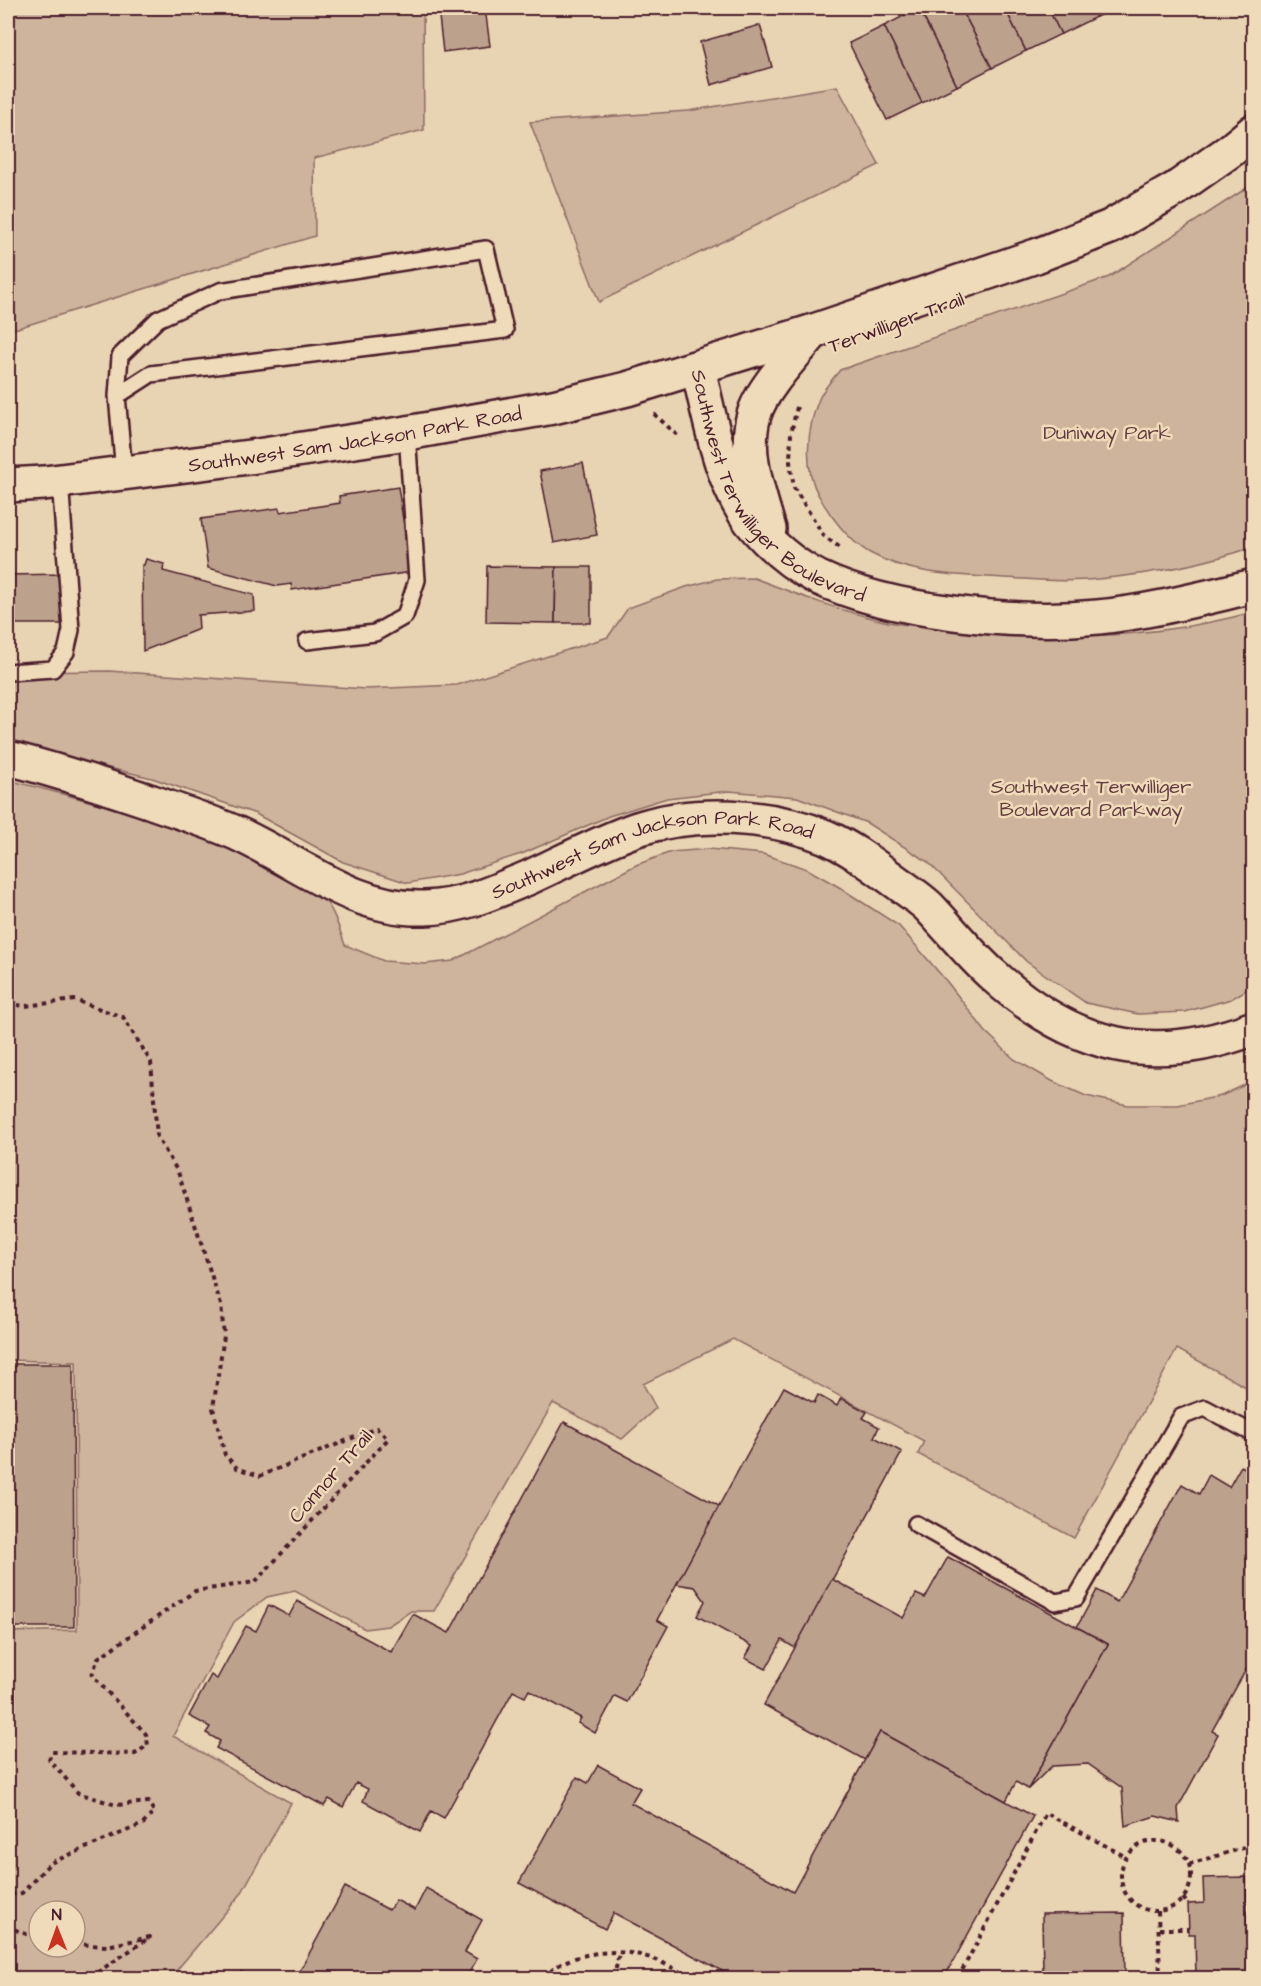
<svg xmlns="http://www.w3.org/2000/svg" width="1261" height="1986" font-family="'Architects Daughter',sans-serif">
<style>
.green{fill:#ceb49c;stroke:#8c6a64;stroke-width:1.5;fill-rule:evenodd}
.building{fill:#bca18d;stroke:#4a1f2b;stroke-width:1.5}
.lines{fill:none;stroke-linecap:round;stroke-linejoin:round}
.lane-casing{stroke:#4a1f2b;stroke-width:20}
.secondary-casing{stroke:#4a1f2b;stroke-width:38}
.path{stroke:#4a1f2b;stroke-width:4;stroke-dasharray:4.5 4.5;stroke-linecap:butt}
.lane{stroke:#efdab9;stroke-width:15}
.secondary{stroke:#efdab9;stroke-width:33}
.labels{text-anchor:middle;stroke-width:5;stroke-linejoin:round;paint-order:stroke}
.street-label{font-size:20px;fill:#4a1f2b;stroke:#efdab9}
.park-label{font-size:20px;fill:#643d42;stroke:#efdab9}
</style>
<rect width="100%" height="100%" fill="#e8d3b3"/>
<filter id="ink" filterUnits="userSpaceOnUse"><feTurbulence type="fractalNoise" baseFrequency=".0167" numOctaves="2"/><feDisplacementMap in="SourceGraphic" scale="12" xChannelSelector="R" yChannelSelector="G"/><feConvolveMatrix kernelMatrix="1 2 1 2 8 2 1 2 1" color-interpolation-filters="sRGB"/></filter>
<g filter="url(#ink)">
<g class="green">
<path d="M8 8H423L424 130 314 158 315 236 8 331Z"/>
<path d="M837 86 879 165 599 302 530 122 688 111Z"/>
<path d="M1253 184V547C1204 564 1150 574 1098 579 1062 583 1025 579 989 577 949 575 906 573 870 553 849 541 830 516 819 496 803 469 807 428 819 399 823 389 833 379 840 370L1109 277Z"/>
<path d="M754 578C798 595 843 612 888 622 907 626 928 626 947 629 1048 641 1155 639 1253 612V986L1231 999 1185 1012 1138 1014 1086 1003 1027 962 928 862 867 823 797 797 729 791 667 798 609 816 524 853 460 874 408 883 343 862 256 814 152 778 8 744V672L109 671 366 689 457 685 608 637 628 608 686 587 717 579Z"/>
<path d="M8 780C100 803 192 827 276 872 290 880 309 886 321 896 334 908 339 929 345 945L384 961 425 964 453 961 636 865 671 852 709 849 763 854 807 869 839 887 899 926 948 983 985 1031 1014 1059 1052 1081 1086 1096 1128 1105H1178L1221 1096 1253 1081V1391L1177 1349 1074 1538 918 1454 924 1441 733 1339 643 1384 656 1408 622 1439 553 1403 434 1611H411L388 1626 365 1629 295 1591 267 1597 234 1622 173 1736 291 1803 241 1894 170 1978H8V1632L77 1630 76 1362 8 1360ZM39 1911H75V1947H39Z"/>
</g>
<g class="building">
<path d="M438 8H485L490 46 443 52Z"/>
<path d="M919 8H961L992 68 957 86Z"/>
<path d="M919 8 957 86 922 103 884 26Z"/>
<path d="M961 8H1005L1026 51 992 68Z"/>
<path d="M1005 8H1048L1061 34 1026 51Z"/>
<path d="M1048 8H1091L1096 17 1061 34Z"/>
<path d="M1091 8H1115L1096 17Z"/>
<path d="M760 25 772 67 711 85 700 42Z"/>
<path d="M884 26 922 103 887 120 849 43Z"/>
<path d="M583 463 597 535 554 543 540 471Z"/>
<path d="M398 487 411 572 292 590 291 584 277 586 208 568 201 519 279 508 280 512 340 503 339 496Z"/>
<path d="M146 559 164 564 163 571 254 595 255 611 198 615 199 629 143 651 142 565H144Z"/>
<path d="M487 566 556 567 555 623 486 622Z"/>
<path d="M556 567H591V623H555Z"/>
<path d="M66 574V624H8V575Z"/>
<path d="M8 1364H73L74 1627H9Z"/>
<path d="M784 1387 814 1403 818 1395 837 1406 841 1398 867 1412 863 1418 879 1427 874 1437 902 1452 795 1648 782 1640 766 1669 745 1658 752 1646 697 1616 705 1601 695 1587 676 1584Z"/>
<path d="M564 1422 719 1506 657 1620 668 1626 627 1702 615 1696 595 1733 578 1723 581 1718 529 1690 525 1697 513 1691 444 1818 431 1811 420 1832 363 1801 368 1789 356 1783 343 1807 329 1799 324 1806 216 1748 220 1741 206 1733 210 1727 189 1716 211 1675 217 1679 246 1626 256 1631 269 1605 289 1616 297 1601 391 1652 413 1614 449 1633Z"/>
<path d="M1241 1466 1254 1473V1655L1212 1731 1218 1734 1178 1808 1179 1822 1155 1816 1125 1826 1122 1788 1088 1764 1052 1766 1028 1789 1108 1644 1077 1627 1097 1590 1117 1602 1182 1484 1199 1494 1209 1475 1229 1487Z"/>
<path d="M948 1557 1108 1644 1028 1789 1016 1782 1006 1801 880 1732 865 1760 764 1705 832 1579 903 1618 916 1594 925 1598Z"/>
<path d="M880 1732 1033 1816 944 1978H735L614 1913 605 1929 519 1883 577 1777 588 1783 598 1765 640 1788 631 1803 793 1892Z"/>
<path d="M1246 1877 1249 1974 1254 1973V1978H1196L1195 1934H1189L1188 1904 1204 1903 1203 1878Z"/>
<path d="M345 1887 389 1910 396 1900 415 1910 426 1888 482 1920 465 1952 477 1959 466 1978H296Z"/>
<path d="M1124 1913 1125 1978H1035V1974H1043L1042 1914Z"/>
</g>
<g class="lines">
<g class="lane-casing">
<g id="lane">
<path d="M117 396 151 374 505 330 486 249 220 291 158 319 120 356 117 396 124 472"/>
<path d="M307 641 375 633 405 616 417 580 407 433"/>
<path d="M8 672 53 669 66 652 71 630 60 480"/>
<path d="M916 1524 1055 1602 1076 1598 1181 1417 1205 1408 1254 1434"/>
</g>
</g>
<g class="secondary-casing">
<g id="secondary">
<path id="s1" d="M698 368C709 415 721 484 751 522 769 544 792 564 817 577 889 612 1018 625 1098 617 1150 612 1202 598 1254 586"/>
<path id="s2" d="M8 485 44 483 257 456 407 433 553 407 627 389 814 331 1036 256 1110 227 1177 188 1231 150 1254 131"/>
<path d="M769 529C759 494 743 452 754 415 761 389 796 353 814 331"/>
<path id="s3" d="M8 758C57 770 104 786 152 802 180 812 209 821 236 833 298 861 354 911 425 908 463 907 496 891 530 877 565 861 600 842 637 829 694 810 770 814 826 837 851 848 873 865 895 881 906 889 918 897 928 906 950 929 970 955 994 976 1074 1048 1152 1067 1254 1028"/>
</g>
</g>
<g class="path">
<path d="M797 407 791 433 790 462 794 488 824 536 842 549"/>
<path d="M654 414 676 434 678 432"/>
<path d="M8 1004 25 1006 75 1000 123 1017 151 1062 157 1137 178 1172 221 1305 224 1336 213 1408 225 1455 237 1468 260 1476 377 1428 388 1439 255 1582 195 1591 98 1658 92 1675 146 1734 148 1745 135 1754 52 1752 49 1759 78 1793 116 1805 149 1802 154 1812 143 1824 50 1863 22 1893 8 1895"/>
<path d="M1250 1660 1254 1662"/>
<circle cx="1156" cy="1876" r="35"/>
<path d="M1189 1864 1254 1845"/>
<path d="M1183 1898 1188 1904"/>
<path d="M1158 1911 1160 1978"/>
<path d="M8 1923 16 1930 39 1939"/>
<path d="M1159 1929H1189"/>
<path d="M75 1944 107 1946 150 1937 89 1978"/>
<path d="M223 1978 241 1973 252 1978"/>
<path d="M545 1978C561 1953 613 1948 640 1955 658 1959 675 1969 691 1978"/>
<path d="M614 1978 619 1953"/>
<path d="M720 1978 724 1972"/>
<path d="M958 1978 1046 1813 1126 1857"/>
</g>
<use href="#lane" class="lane"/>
<use href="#secondary" class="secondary"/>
</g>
</g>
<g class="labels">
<g class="street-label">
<text transform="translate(896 322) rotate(-20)" y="7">Terwilliger Trail</text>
<text dy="7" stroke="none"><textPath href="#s2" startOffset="350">Southwest Sam Jackson Park Road</textPath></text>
<text dy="7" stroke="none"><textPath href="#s1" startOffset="152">Southwest Terwilliger Boulevard</textPath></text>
<text dy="7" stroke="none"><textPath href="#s3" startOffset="684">Southwest Sam Jackson Park Road</textPath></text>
<text transform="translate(330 1476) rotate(-49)" y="7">Connor Trail</text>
</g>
<g class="park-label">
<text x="1107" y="439">Duniway Park</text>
<text x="1091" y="793">Southwest Terwilliger<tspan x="1091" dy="23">Boulevard Parkway</tspan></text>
</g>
</g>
<rect width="1261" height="1986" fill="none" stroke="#efdab9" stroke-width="30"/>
<rect x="15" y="15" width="1231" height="1956" fill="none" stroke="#4a1f2b" stroke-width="2" filter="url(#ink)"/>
<g transform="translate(57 1929) rotate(359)"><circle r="28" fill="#efdab9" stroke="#ad8f80" stroke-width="1.5"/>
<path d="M0-4.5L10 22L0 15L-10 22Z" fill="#c8321e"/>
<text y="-9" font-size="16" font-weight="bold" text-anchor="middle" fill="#4a1f2b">N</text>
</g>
</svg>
